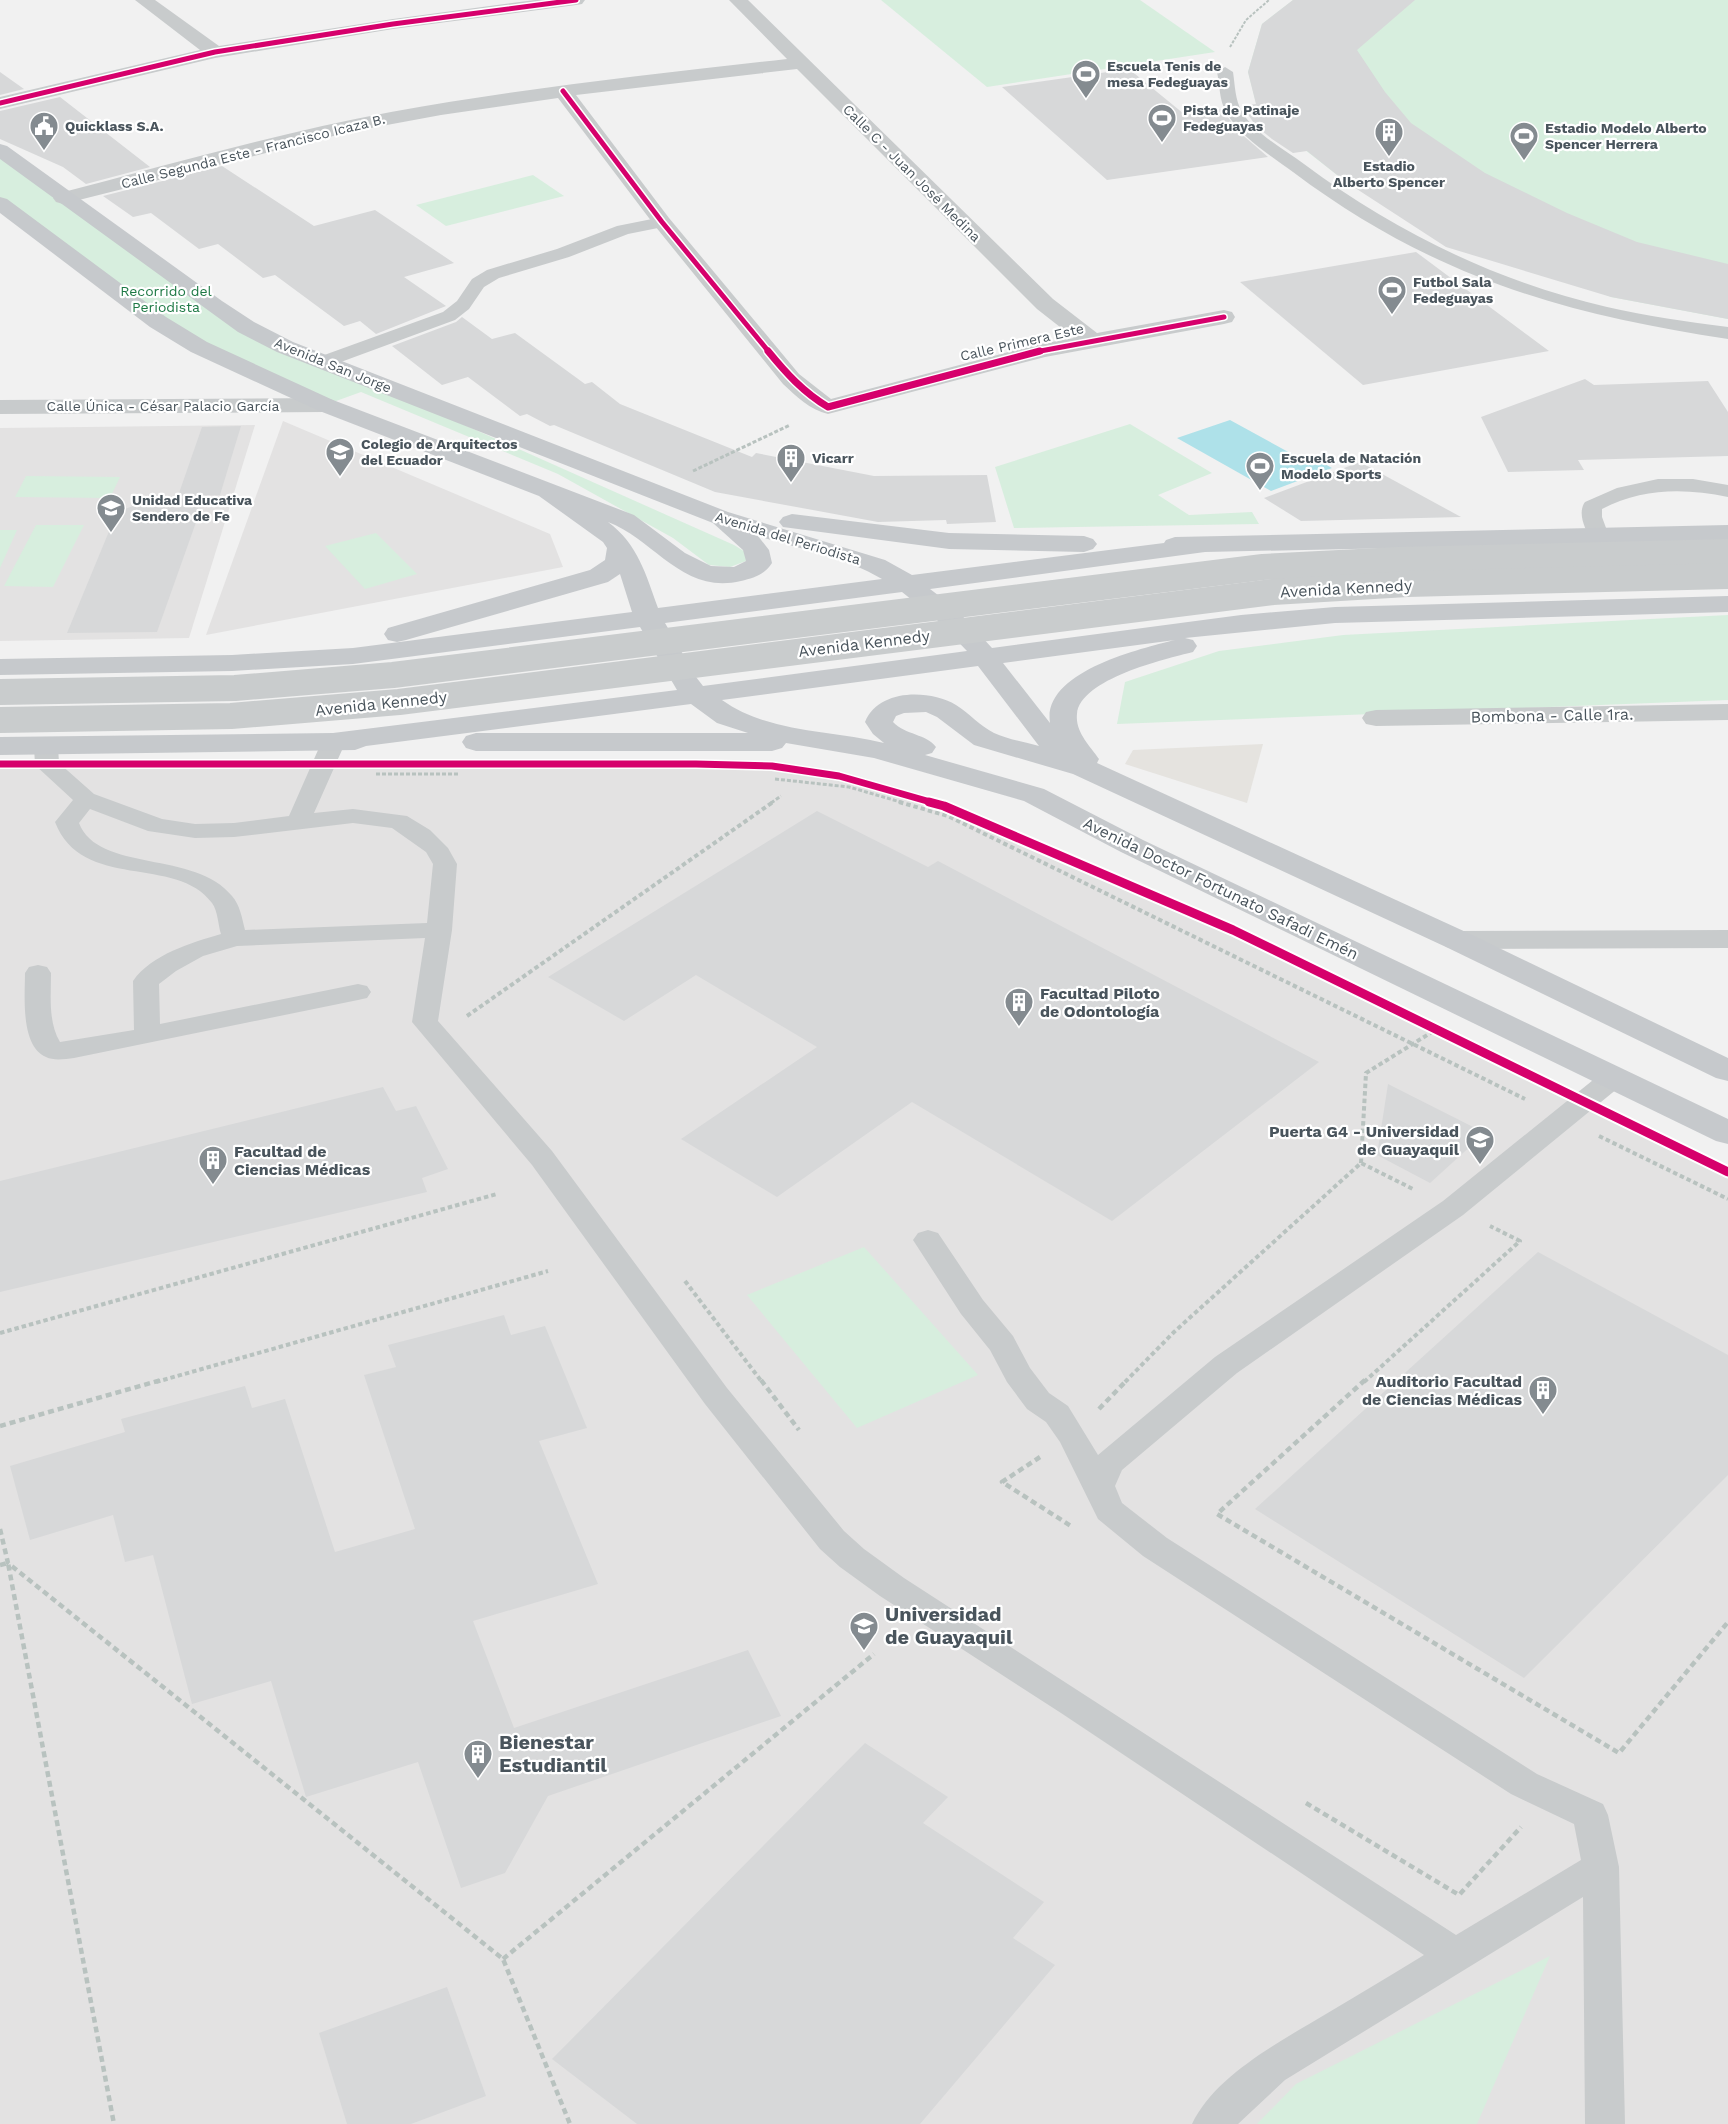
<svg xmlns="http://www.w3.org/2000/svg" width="1728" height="2124" font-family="'Work Sans',sans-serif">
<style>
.commercial{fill:#e5e3df}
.education{fill:#e3e2e2}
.green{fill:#d7eede}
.water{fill:#aee1e9}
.building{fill:#d7d8d9}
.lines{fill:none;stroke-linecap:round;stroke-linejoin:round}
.path-far3{stroke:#b8c2bf;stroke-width:2;stroke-dasharray:3 1.5;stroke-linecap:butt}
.path-far2{stroke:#b8c2bf;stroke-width:3;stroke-dasharray:4 2;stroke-linecap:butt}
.path-far1{stroke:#b8c2bf;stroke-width:4;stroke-dasharray:4.5 3;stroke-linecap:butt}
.path{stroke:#b8c2bf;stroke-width:4.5;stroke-dasharray:6 4;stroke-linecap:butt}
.lane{fill:#c8cbcc;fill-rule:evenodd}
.street{fill:#c8cbcc;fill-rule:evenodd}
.primary{fill:#c6c9cc;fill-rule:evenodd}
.secondary-bridge{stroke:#c9cccd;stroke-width:26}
.cycleway-far2-casing{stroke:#fff;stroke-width:8}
.cycleway-far1-casing{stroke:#fff;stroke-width:10}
.cycleway-casing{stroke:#fff;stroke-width:13}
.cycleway-far2{stroke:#d6006c;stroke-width:5}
.cycleway-far1{stroke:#d6006c;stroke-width:7}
.cycleway{stroke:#d6006c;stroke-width:9}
.labels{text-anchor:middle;stroke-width:4.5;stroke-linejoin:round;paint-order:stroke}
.far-poi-label{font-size:14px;font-weight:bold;fill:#49545c;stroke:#fff;text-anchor:start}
.far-street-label{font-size:14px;fill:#49545c;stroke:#fff}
.far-park-label{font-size:14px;fill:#1e7945;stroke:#fff}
.street-label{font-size:16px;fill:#49545c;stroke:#fff}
.poi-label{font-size:16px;font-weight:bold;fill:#49545c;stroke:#fff;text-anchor:start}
.near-poi-label{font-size:20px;font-weight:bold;fill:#49545c;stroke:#fff;text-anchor:start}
</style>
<rect width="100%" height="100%" fill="#f1f1f1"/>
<path class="commercial" d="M1263 744 1247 803 1125 764 1133 750Z"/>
<g class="education">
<path d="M283 421 550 534 563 567 206 635Z"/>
<path d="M255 425 189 638 0 641V428Z"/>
<path d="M744 766 823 775 877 788 945 809 1069 860 1441 1035 1728 1177V2124H0V768Z"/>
</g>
<g class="green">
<path d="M881 0H1140L1215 52 987 87Z"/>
<path d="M1293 0H1728V319L1611 297 1346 182 1295 142 1257 107 1248 72 1262 24Z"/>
<path d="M0 150 214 306 323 362 734 545 747 553 746 561 730 567 709 565 673 538 558 474 361 392 325 405 199 347 0 203Z"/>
<path d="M533 175 564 196 446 226 416 205Z"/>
<path d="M1130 424 1212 473 1158 495 1189 515 1252 512 1259 524 1014 528 995 467Z"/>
<path d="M26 476 120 477 110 498 15 497Z"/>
<path d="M36 525H84L53 587 4 586Z"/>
<path d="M0 530H17L0 568Z"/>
<path d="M376 533 417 574 365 589 325 546Z"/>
<path d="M1728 615V700L1117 724 1125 682 1219 651 1343 635Z"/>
<path d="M864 1247 978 1375 857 1428 747 1295Z"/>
<path d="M1550 1956 1477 2124H1257L1296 2084Z"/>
</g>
<path class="water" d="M1230 420 1303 460 1312 457 1332 468 1271 491 1177 438Z"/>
<g class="building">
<path d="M1293 0H1415L1357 50 1385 92 1411 123 1485 173 1567 213 1637 242 1728 264V319L1611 297 1446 247 1346 182 1307 151 1293 153 1272 139 1256 126 1242 106 1256 104 1248 72 1262 24Z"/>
<path d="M1129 69 1184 114 1222 109 1238 131 1268 157 1107 180 1002 87Z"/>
<path d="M0 72 24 89 0 95Z"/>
<path d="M60 97 150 167 86 184 63 167 0 139V111Z"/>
<path d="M222 166 314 226 375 210 454 263 404 277 446 306 376 334 360 321 344 326 275 275 263 278 218 244 199 249 151 213 133 217 103 196Z"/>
<path d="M1416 252 1549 351 1363 385 1240 282Z"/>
<path d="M462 317 492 339 515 333 585 384 592 382 620 404 752 457 756 453 874 476 987 475 996 522 947 524 946 520 878 522 715 492 554 425 550 426 527 414 520 416 468 377 442 385 392 346 456 322Z"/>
<path d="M1585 379 1594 385 1708 381 1728 412V456L1578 460 1584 470 1508 472 1481 417Z"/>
<path d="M241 426 220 495 178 496 202 427Z"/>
<path d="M1360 462 1461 517 1301 521 1264 498Z"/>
<path d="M205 497 157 632 67 633 117 512 146 501Z"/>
<path d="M817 811 928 867 938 861 1319 1062 1112 1221 912 1102 777 1197 681 1139 817 1047 696 975 624 1021 548 977Z"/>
<path d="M1388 1084 1485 1133 1430 1183 1377 1155Z"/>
<path d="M383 1087 396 1111 416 1106 448 1169 422 1178 427 1192 0 1292V1181Z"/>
<path d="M1538 1252 1728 1355V1475L1524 1678 1255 1509Z"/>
<path d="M504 1315 511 1335 545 1326 587 1428 539 1441 598 1584 473 1621 514 1728 748 1650 781 1716 548 1796 505 1873 461 1888 418 1762 306 1797 271 1681 192 1704 153 1555 125 1562 113 1515 30 1540 10 1466 125 1432 121 1419 245 1386 252 1408 285 1399 335 1552 415 1529 364 1375 396 1367 388 1345Z"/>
<path d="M865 1743 948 1797 923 1823 1044 1902 1013 1938 1055 1965 920 2124H637L552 2059Z"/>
<path d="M447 1987 486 2096 411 2124H347L319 2033Z"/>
</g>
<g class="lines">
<path class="path-far3" d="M1230 47 1246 20 1269 0"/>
<g class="path-far2">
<path d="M693 471 790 425"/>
<path d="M376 774H459"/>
<path d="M775 779 849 787 904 803"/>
<path d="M771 803 781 796"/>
</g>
<g class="path-far1">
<path d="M899 802 948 816 1525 1099"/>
<path d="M467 1016 773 802"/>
<path d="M1599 1136 1728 1199"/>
<path d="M1361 1163 1366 1073 1432 1032"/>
<path d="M685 1281 762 1382"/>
<path d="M0 1333 497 1194"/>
<path d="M156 1382 548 1271"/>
<path d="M1125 1382 1174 1332 1361 1163 1413 1189"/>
<path d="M1364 1382 1520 1241 1490 1226"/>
</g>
<g class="path">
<path d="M761 1380 799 1430"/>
<path d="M1365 1380 1217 1514 1619 1753 1728 1622"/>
<path d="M1099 1409 1127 1380"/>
<path d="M0 1426 161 1380"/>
<path d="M1040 1457 1002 1482 1071 1526"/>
<path d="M0 1529 8 1563 503 1959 570 2124"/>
<path d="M0 1565 8 1563 114 2124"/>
<path d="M1306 1803 1459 1895 1521 1827"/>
<path d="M503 1959 874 1654"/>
</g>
<g class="lane">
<path d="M1225 67 1233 72C1235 85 1235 100 1242 112 1255 134 1284 149 1304 164 1394 231 1497 282 1607 307 1647 316 1687 322 1728 327V339C1561 314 1430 275 1293 172 1270 155 1240 137 1226 112 1219 100 1220 85 1217 72Z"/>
<path d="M662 217 668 218 671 222 668 226 628 234 569 257 499 278 484 287 469 309 455 320 330 366H316L314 362 316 358 443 312 457 301 472 279 487 270 557 249 617 226Z"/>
<path d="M1658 479H1693L1728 485V497C1684 488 1643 488 1602 509V517L1609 536 1606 540 1599 542 1592 540C1585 530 1577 513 1585 502L1617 488Z"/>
<path d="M334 734 342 736 346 741 314 813 353 809 407 816 430 830 448 848 457 864 452 930 438 1021 552 1151 727 1388 844 1531 864 1549 904 1578 1456 1935 1581 1860 1574 1824 1511 1794 1143 1556 1098 1519 1060 1442 1046 1422 1027 1409 1007 1382 990 1350 961 1314 913 1240 918 1233 928 1230 938 1233 983 1300 1013 1336 1030 1368 1049 1393 1068 1406 1098 1455 1215 1357 1443 1201 1603 1072 1613 1069 1623 1072 1627 1078 1623 1084 1463 1215 1237 1373 1122 1470 1115 1486 1122 1503 1167 1538 1537 1774 1603 1804 1608 1815 1619 1867 1625 2124H1585L1583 1897 1285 2080 1238 2124H1192C1215 2075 1281 2041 1326 2014 1359 1994 1392 1975 1424 1955L1061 1713 880 1596 840 1567 820 1549 705 1404 532 1165 412 1022 425 938 237 946 203 956 176 971 159 984 160 1024 358 984 367 986 371 992 367 998 358 1000 74 1058C65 1059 54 1061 46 1057 20 1046 25 995 25 973L29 967 38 965 47 967 51 973C51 996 48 1022 60 1042L134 1030 133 981C152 954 191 943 221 934 218 925 218 911 212 903 176 854 82 892 55 822L73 800 35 765 34 746 38 741 46 739 54 741 58 746 59 763 94 794 162 819 195 824 234 823 289 816 322 741 326 736ZM90 809 148 831 195 838 234 837 353 823 392 828 426 852 433 864 427 923 245 930C242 918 240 905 232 896 196 850 98 873 79 823Z"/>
</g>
<g class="street">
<path d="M135 0H155L219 46 393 19 535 0H585L582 4 576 5 393 29 215 58 0 109V97L200 50Z"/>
<path d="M729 0H748L1053 299 1097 333 1224 310 1232 312 1235 317 1232 322 1224 324 1045 357 828 414C810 410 796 396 783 384L655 226 558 98 441 115 349 132 63 204 56 202 53 198 56 194C167 165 278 133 391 112 522 88 655 74 787 59ZM797 69 1037 309 1074 338 1035 345 831 399 799 374 669 218 576 95Z"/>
<path d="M325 398 333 400 337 405 333 410 325 412 0 414V400Z"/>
<path d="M1728 704V720L1376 726 1366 724 1362 718 1366 712 1376 710Z"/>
<path d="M1728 930V948L1457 949 1446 947 1441 940 1446 933 1457 931Z"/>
</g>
<g class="primary">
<path d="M0 144 7 146 222 301 254 322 293 342 728 512 885 560 912 575 1164 543 1166 540 1175 537 1728 525V541L1205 552 930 589 955 608 992 648 1241 615 1335 607 1728 596V612L1335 623 1185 638 1193 640 1197 646 1193 652C1165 659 1080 679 1077 714 1075 732 1090 746 1099 759L1097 763 1468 933 1728 1058V1081L1716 1078 1446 947 1073 774 974 745 937 717 926 712 904 713 896 716 893 722C905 735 927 734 936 747L932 753 925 755 1044 789 1143 840 1728 1119V1144L1716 1141 1121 852 1024 801 874 758 786 743 782 748 772 751H476L466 748 462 742 466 736 476 733H748L717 723 691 704 366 746 355 750 0 755V737L333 733 677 690 640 627 353 664 232 671 0 675V659L232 655 353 648 632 612 620 574 608 582 406 640 397 642 388 640 384 634 388 628 590 570 605 560 607 548 603 542 539 496 317 410 191 352 150 327 0 213V197L7 199 166 317 207 342 333 400 634 515 685 553 711 566 734 567 746 561 743 550 713 523 277 352 238 332 0 159ZM608 522C655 540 683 595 741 581 754 578 764 575 772 563L769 550 758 536C799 549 845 557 882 579L658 608C646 575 638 544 608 522ZM902 592 937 620 967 651 703 686 696 677 665 623ZM1175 640C1139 649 1042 672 1050 723L1003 663ZM978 666 1039 746C1024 742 1007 739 994 733 980 726 969 713 956 705 929 689 878 689 865 722L873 734 884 743C830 730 768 733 722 700Z"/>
<path d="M792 514 949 533 1084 536 1093 539 1097 544 1093 549 1084 552 949 549 783 527 779 522 783 517Z"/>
</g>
<g class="secondary-bridge">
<path d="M0 692 235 688 393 675 1263 567 1398 560 1727 552"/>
<path d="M0 720 231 716 399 702 1273 592 1407 584 1728 576"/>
</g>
<g class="cycleway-far2-casing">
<g id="cycleway-far2">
<path d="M563 91 662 222 769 352"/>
<path d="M0 103 215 52 393 24 576 0"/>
<path d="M1035 352 1224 317"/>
</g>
</g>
<g class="cycleway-far1-casing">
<g id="cycleway-far1">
<path d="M768 351C786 373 803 392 828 407L1040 351"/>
<path d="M0 764H696L772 766 839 776 934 803"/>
</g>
</g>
<g class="cycleway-casing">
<path id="cycleway" d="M929 802 944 806 1233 930 1728 1172"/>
</g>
<use href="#cycleway-far2" class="cycleway-far2"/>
<use href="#cycleway-far1" class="cycleway-far1"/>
<use href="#cycleway" class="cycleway"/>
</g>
<defs>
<g id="stadium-pin" transform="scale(1.5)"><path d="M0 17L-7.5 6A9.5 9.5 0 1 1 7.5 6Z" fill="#848b90" stroke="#fff"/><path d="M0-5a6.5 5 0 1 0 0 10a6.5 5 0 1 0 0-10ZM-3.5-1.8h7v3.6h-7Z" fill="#fff"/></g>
<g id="civic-pin" transform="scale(1.5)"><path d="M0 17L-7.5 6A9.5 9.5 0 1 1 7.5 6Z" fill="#848b90" stroke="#fff"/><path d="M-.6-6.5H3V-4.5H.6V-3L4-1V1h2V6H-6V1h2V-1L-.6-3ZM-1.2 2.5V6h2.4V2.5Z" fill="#fff"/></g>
<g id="building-pin" transform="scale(1.5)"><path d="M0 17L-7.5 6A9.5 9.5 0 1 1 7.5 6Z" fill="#848b90" stroke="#fff"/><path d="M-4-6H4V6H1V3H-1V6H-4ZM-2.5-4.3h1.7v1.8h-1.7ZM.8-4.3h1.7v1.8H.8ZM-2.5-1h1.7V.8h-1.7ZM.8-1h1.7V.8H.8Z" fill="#fff"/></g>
<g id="school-pin" transform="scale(1.5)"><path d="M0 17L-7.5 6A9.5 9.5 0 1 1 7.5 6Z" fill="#848b90" stroke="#fff"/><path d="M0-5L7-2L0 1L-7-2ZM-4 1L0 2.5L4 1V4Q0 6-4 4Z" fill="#fff"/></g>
<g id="university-pin" transform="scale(1.5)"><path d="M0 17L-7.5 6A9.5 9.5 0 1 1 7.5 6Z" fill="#848b90" stroke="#fff"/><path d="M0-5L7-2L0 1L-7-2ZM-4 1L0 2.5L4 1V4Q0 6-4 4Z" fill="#fff"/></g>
</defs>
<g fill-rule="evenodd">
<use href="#stadium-pin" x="1086" y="74"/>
<use href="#stadium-pin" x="1162" y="118"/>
<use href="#civic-pin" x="44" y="126"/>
<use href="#building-pin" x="1389" y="132"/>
<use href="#stadium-pin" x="1524" y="136"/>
<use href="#stadium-pin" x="1392" y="290"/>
<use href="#school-pin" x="340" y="452"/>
<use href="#building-pin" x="791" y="458"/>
<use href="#stadium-pin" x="1260" y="466"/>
<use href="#school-pin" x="111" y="508"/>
<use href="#building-pin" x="1019" y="1002"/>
<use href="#university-pin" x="1480" y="1140"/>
<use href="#building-pin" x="213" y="1160"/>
<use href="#building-pin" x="1543" y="1390"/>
<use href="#university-pin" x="864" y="1626"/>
<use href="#building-pin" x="478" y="1754"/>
</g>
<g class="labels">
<g class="far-poi-label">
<text x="1107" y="71">Escuela Tenis de<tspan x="1107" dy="16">mesa Fedeguayas</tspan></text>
<text x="1183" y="115">Pista de Patinaje<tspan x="1183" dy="16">Fedeguayas</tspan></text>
<text x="65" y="131">Quicklass S.A.</text>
<text x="1545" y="133">Estadio Modelo Alberto<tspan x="1545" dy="16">Spencer Herrera</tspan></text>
<text x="1389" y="171" text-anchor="middle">Estadio<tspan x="1389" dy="16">Alberto Spencer</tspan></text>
<text x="1413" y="287">Futbol Sala<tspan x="1413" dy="16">Fedeguayas</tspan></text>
<text x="361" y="449">Colegio de Arquitectos<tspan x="361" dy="16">del Ecuador</tspan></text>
<text x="812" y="463">Vicarr</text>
<text x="1281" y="463">Escuela de Natación<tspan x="1281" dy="16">Modelo Sports</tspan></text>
<text x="132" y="505">Unidad Educativa<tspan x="132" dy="16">Sendero de Fe</tspan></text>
</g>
<g class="far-street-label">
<text transform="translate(253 151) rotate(-14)" y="5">Calle Segunda Este - Francisco Icaza B.</text>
<text transform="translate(912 173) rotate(45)" y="5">Calle C - Juan José Medina</text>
<text transform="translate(1022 342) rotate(-13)" y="5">Calle Primera Este</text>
<text transform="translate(333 365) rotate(22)" y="5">Avenida San Jorge</text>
<text x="163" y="411">Calle Única - César Palacio García</text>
<text transform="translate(788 538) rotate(17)" y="5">Avenida del Periodista</text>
</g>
<g class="far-park-label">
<text x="166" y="296">Recorrido del<tspan x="166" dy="16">Periodista</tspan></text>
</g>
<g class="street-label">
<text transform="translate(1346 588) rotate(-3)" y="6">Avenida Kennedy</text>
<text transform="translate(864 643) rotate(-7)" y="6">Avenida Kennedy</text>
<text transform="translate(381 703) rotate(-6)" y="6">Avenida Kennedy</text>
<text transform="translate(1552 715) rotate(-1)" y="6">Bombona - Calle 1ra.</text>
<text transform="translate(1221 888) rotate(26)" y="6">Avenida Doctor Fortunato Safadi Emén</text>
</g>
<g class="poi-label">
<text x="1040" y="999">Facultad Piloto<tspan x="1040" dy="18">de Odontología</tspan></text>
<text x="1459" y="1137" text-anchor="end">Puerta G4 - Universidad<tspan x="1459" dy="18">de Guayaquil</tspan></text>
<text x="234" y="1157">Facultad de<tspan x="234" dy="18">Ciencias Médicas</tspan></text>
<text x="1522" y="1387" text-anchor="end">Auditorio Facultad<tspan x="1522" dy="18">de Ciencias Médicas</tspan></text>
</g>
<g class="near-poi-label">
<text x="885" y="1621">Universidad<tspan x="885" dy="23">de Guayaquil</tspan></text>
<text x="499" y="1749">Bienestar<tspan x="499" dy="23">Estudiantil</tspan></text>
</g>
</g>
</svg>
